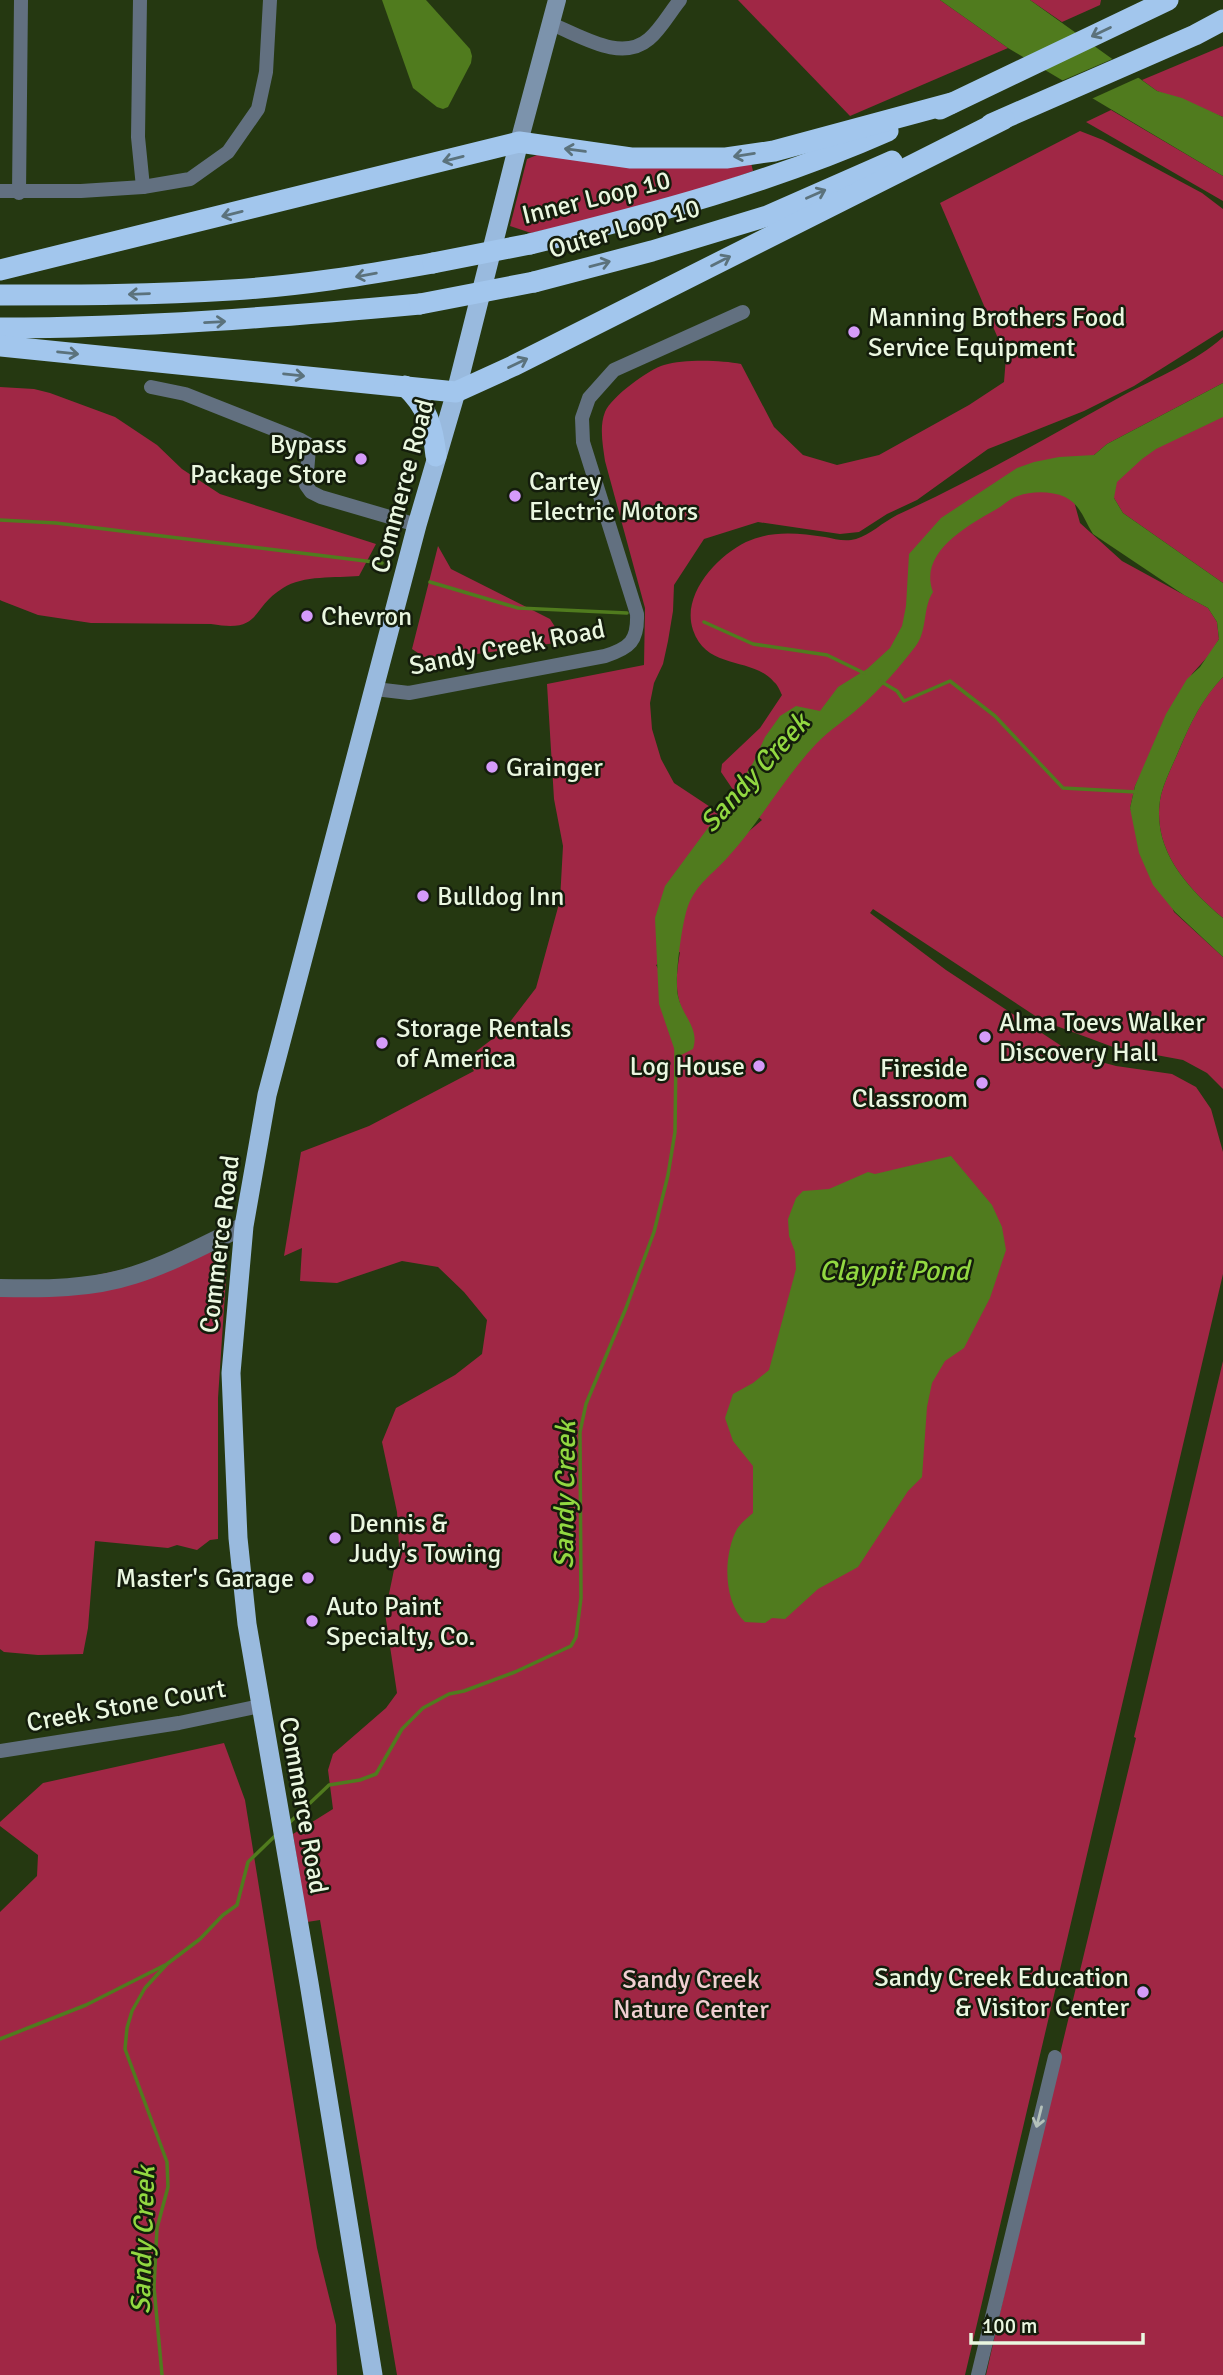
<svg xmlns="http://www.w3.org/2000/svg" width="1223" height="2375" font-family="Signika,sans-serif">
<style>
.green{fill:#a02745;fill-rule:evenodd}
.water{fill:#507b1e}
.pier{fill:#253811}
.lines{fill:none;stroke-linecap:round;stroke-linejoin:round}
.stream{stroke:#507b1e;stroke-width:3.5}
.minor{stroke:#627080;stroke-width:14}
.tertiary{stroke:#627080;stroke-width:18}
.secondary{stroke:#7c93ac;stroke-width:18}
.trunk{stroke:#99bade;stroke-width:19}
.motorway{stroke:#a2c6ed;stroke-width:21}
.motorway-bridge{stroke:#a2c6ed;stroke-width:21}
.oneway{stroke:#5b727c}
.oneway2{stroke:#b4c1ba}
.poi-dot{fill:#d59bfa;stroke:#141d0c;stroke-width:2.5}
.labels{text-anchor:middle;stroke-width:5;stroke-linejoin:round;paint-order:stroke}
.street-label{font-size:26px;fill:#eaf7e0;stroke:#141d0c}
.poi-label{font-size:26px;fill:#eaf7e0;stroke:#141d0c;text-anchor:start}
.park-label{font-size:26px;fill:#f1cfd2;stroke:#141d0c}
.water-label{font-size:28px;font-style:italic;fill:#92d841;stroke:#141d0c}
</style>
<rect width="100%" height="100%" fill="#253811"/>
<g class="green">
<path d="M738 0H940L1008 48 850 116Z"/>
<path d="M1030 0H1101L1100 5 1062 22Z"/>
<path d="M1223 46V117L1157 91 1142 80Z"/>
<path d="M1111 110 1223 176V201L1086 122Z"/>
<path d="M1080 131 1103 140 1202 193 1223 209V330L1134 386 1084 411 988 449 917 500 887 514 859 532 840 534 758 522 704 539 674 585 673 611 668 641 663 664 654 683 650 703 652 729 661 759 674 783 748 832 762 820 742 803 721 772 722 764 760 728 782 695C780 691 778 685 774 682 752 656 707 671 693 630 681 595 717 556 746 542 772 530 798 533 825 537 835 539 845 542 856 539 870 535 883 522 897 515 974 480 1048 437 1122 396 1154 379 1197 361 1223 337V383L1107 444 1094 455 1066 472 1080 523 1122 561 1208 608 1217 622 1219 639 1210 654 1192 674 1135 786 1130 808 1174 912 1223 957V1089L1207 1073 1183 1060 1113 1047 1043 1021 873 909 870 913 946 970 1066 1049 1090 1059 1116 1066 1172 1074 1196 1087 1211 1109 1223 1152V1274L965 2375H397L320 1920 307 1922 293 1834 333 1809 328 1770 333 1754 386 1708 397 1693 385 1613 399 1546 397 1512 382 1442 396 1408 455 1375 482 1354 487 1320 464 1292 438 1267 402 1261 337 1283 300 1281 302 1248 284 1256 301 1152 369 1126 474 1071 466 1059 503 1031 536 988 560 900 563 846 554 799 547 684 644 665 645 608 605 461C603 446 599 427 605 412 611 397 649 369 664 365 684 359 721 360 741 364L774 427 803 455 837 465 879 455 969 405 1004 382 1006 357 940 203ZM680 952C676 975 674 995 685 1016L656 965Z"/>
<path d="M537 155 751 163 753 171 699 190 595 219 531 233 510 226 527 159Z"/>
<path d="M0 387 34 389 50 393 115 417 157 445 182 469 220 494 376 544 359 576C336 578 303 575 283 588 249 609 263 633 211 624L91 623 38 615 2 601 0 600Z"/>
<path d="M1223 414V583L1123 513 1114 498 1097 463Z"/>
<path d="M438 546 451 569 550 619 557 630 555 643 449 658 424 657 412 649Z"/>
<path d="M1223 677V918C1186 887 1150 847 1161 795 1165 779 1173 765 1179 750 1191 722 1202 698 1223 677Z"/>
<path d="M209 1252 223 1255 227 1263 218 1398V1539L210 1540 197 1550 177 1545 168 1548 95 1541 88 1628 83 1654 38 1655 4 1652 0 1649V1295Z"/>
<path d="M1223 1361V2375H986L1033 2166 1136 1738 1134 1737Z"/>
<path d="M224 1743 245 1800 317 2248 336 2325 337 2375H0V1912L37 1876 38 1855 0 1826V1822L43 1783Z"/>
</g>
<g class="water">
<path d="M382 0H426L470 49 472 56 471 63 448 107 443 109 437 107 413 88Z"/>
<path d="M940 0H1030L1157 91 1182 98 1223 117V176L1008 48Z"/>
<path d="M1223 383V417L1156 449 1142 459 1117 482 1114 498 1123 513 1223 583V677C1202 699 1191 722 1179 750 1173 765 1165 779 1161 795 1150 847 1186 887 1223 918V957L1175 912 1153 885 1139 853 1130 808 1135 786 1166 714 1187 679 1200 667 1219 639 1217 622 1208 608 1184 595 1093 534C1084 520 1081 505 1065 497 1051 491 1032 491 1018 496 1010 498 1003 506 995 510 967 526 918 553 933 592 922 609 928 631 915 647 899 668 881 688 861 706 847 719 829 730 816 744 783 779 760 822 728 857 712 875 697 883 688 906 682 922 674 980 678 996 682 1016 700 1028 693 1049L677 1057 659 1004 655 918 665 886 733 794 753 763 765 737 780 716 796 706 820 711 838 687 867 669 890 648 902 626 906 606 909 554 941 518 1017 468 1034 462 1059 457 1094 455 1107 444Z"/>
<path d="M951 1156 992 1205 1002 1227 1006 1250 990 1298 964 1348 945 1361 932 1383 927 1407 922 1477 908 1491 858 1567 818 1589 785 1619 772 1618 765 1623 745 1622C723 1602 723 1555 737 1529 741 1523 748 1517 753 1513V1466L733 1441 725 1418 733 1394 753 1383 769 1370 796 1269 795 1252 789 1236 788 1219 796 1198 803 1191 829 1189 868 1172 875 1174Z"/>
</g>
<path class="pier" d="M1117 57 1142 76 1089 100 1059 82Z"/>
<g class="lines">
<g class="stream">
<path d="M0 520 56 523 382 563"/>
<path d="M430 582 518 608 627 613"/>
<path d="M704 622 753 644 827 655 864 673"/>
<path d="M880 681 897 691 904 701 950 681 995 716 1063 788 1136 792"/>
<path d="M288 1824 329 1785 360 1780 376 1774 402 1729 423 1708 449 1694 464 1691 515 1672 571 1646 576 1637 581 1598 580 1432 586 1404 626 1308 654 1232 668 1175 675 1132 676 1049"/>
<path d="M0 2039 86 2005 165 1965"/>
<path d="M162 2375 154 2287 157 2228 168 2187 167 2162 125 2049 127 2028 132 2011 145 1988 167 1964 200 1939 223 1915 237 1905 248 1862 277 1834"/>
</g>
<g class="minor">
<path d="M140 0 138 137 143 187"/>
<path d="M551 24C580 35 621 63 649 39 661 29 670 12 680 0"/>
<path d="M0 191H81L143 187 190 179 228 152 258 109 266 72 270 0"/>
<path d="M19 193 21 0"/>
<path d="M151 387 185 394 301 440 308 444 309 448 306 485 311 492 321 497 417 525"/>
<path d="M375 689 409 693 605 656C630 648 638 641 637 614L583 442 582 418 589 398 614 370 743 312"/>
<path d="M0 1751 179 1723 260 1706"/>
<path d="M978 2375 1055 2057"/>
</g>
<path class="tertiary" d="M0 1288C45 1289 91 1289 134 1275 172 1263 208 1243 244 1226"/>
<path class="secondary" d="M519 142 557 0"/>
<path class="trunk" d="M373 2375 309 1983 247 1624 238 1538 231 1373 244 1226 267 1095 417 525 456 392 519 142"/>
<g class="motorway">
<path d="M940 109 1168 0"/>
<path d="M991 124 1195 35 1223 20"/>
<path d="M530 244C652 214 773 182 888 131"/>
<path d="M0 270 519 142 631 158H726L774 151 952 103"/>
<path d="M534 282 652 251 767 216 892 161"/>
<path d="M0 295C77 295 154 295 231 290 299 286 366 275 433 263"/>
<path d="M0 328C141 328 279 317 420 304"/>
<path d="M0 346 456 392 513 366 1004 119"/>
<path d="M405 386C427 406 433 427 436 456"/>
</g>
<g class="motorway-bridge">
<path d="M433 263 530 244"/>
<path d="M420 304 534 282"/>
</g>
</g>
<defs><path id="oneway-shaft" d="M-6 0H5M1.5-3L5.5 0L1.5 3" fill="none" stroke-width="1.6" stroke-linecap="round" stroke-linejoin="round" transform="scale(1.75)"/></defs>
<g class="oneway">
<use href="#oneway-shaft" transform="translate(1101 32) rotate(154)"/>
<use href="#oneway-shaft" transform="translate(575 150) rotate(-172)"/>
<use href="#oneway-shaft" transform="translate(744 155) rotate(171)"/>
<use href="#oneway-shaft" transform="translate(453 159) rotate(166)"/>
<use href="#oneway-shaft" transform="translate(816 194) rotate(-24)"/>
<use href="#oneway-shaft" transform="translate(232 214) rotate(166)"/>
<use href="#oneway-shaft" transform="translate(721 261) rotate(-27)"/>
<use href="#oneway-shaft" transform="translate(600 264) rotate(-15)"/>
<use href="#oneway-shaft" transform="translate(366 275) rotate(170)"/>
<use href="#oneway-shaft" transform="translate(139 294) rotate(178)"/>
<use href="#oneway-shaft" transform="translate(215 322) rotate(-3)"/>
<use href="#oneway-shaft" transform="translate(68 353) rotate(6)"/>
<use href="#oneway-shaft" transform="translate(518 363) rotate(-26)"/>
<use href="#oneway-shaft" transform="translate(294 375) rotate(6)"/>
</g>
<use class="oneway2" href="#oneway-shaft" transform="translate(1039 2117) rotate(104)"/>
<g class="poi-dot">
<circle cx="854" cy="332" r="7"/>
<circle cx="361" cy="459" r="7"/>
<circle cx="515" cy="496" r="7"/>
<circle cx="307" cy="616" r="7"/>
<circle cx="492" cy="767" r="7"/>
<circle cx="423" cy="896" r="7"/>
<circle cx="985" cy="1037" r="7"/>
<circle cx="382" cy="1043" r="7"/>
<circle cx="759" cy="1066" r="7"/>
<circle cx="982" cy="1083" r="7"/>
<circle cx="335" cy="1538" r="7"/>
<circle cx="308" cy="1578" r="7"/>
<circle cx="312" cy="1621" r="7"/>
<circle cx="1143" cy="1992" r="7"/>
</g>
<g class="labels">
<g class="street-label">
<text transform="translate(596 197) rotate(-14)" y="9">Inner Loop 10</text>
<text transform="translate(624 228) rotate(-16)" y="9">Outer Loop 10</text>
<text transform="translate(402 486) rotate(-75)" y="9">Commerce Road</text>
<text transform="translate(507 647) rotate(-11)" y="9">Sandy Creek Road</text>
<text transform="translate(219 1244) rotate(-83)" y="9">Commerce Road</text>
<text transform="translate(126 1705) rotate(-10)" y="9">Creek Stone Court</text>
<text transform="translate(304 1805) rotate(80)" y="9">Commerce Road</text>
</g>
<g class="poi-label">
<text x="868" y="326">Manning Brothers Food<tspan x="868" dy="30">Service Equipment</tspan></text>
<text x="347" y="453" text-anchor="end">Bypass<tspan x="347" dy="30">Package Store</tspan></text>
<text x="529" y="490">Cartey<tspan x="529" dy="30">Electric Motors</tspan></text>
<text x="321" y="625">Chevron</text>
<text x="506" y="776">Grainger</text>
<text x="437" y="905">Bulldog Inn</text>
<text x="999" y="1031">Alma Toevs Walker<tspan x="999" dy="30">Discovery Hall</tspan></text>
<text x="396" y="1037">Storage Rentals<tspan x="396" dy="30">of America</tspan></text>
<text x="745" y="1075" text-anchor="end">Log House</text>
<text x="968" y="1077" text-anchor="end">Fireside<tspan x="968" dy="30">Classroom</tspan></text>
<text x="349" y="1532">Dennis &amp;<tspan x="349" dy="30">Judy's Towing</tspan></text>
<text x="294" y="1587" text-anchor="end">Master's Garage</text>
<text x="326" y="1615">Auto Paint<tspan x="326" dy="30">Specialty, Co.</tspan></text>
<text x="1129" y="1986" text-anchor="end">Sandy Creek Education<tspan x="1129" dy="30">&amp; Visitor Center</tspan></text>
</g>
<g class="park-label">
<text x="691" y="1988">Sandy Creek<tspan x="691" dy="30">Nature Center</tspan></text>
</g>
<g class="water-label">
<text transform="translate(754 772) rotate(-48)" y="10">Sandy Creek</text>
<text x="894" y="1280">Claypit Pond</text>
<text transform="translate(564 1495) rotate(-89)" y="10">Sandy Creek</text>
<text transform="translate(142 2240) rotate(-88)" y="10">Sandy Creek</text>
</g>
</g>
<path d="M971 2333v10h172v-10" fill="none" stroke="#eaf7e0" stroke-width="3.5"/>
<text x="982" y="2333" font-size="21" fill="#eaf7e0" stroke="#141d0c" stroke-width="5" paint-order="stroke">100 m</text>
</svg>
